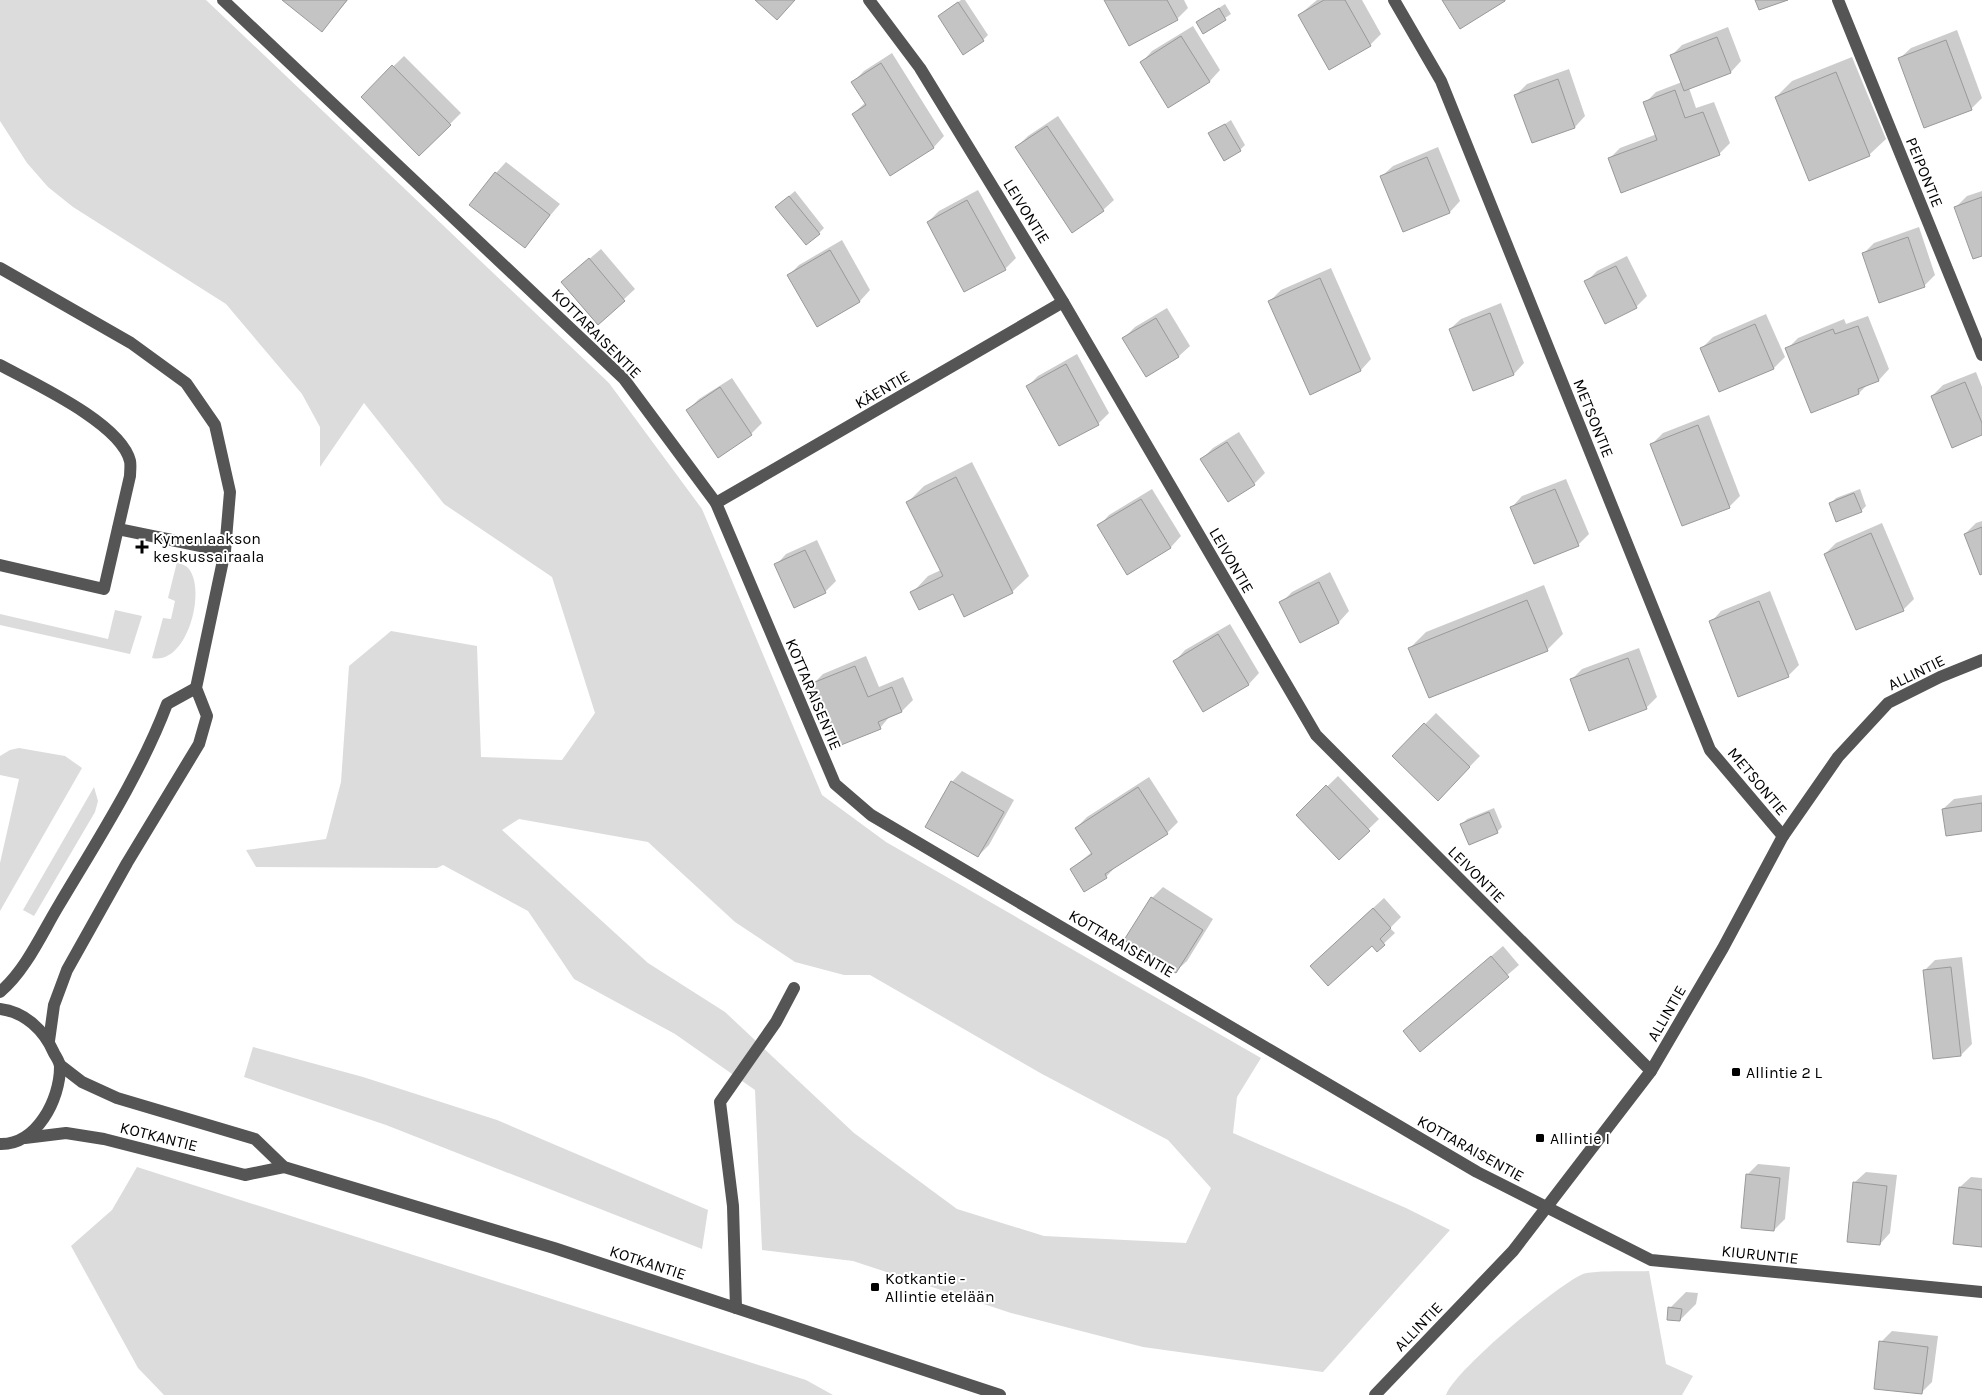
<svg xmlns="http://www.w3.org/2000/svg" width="1982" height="1395" font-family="Karla,sans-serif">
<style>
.green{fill:#dcdcdc;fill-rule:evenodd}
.shadow{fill:#0003}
.building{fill:#c4c4c4;stroke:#999}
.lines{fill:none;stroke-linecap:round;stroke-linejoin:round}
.minor{stroke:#555;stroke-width:12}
.poi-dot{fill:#000;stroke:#fff;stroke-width:2}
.labels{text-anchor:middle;stroke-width:4;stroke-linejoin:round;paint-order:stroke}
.street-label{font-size:16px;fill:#000;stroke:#fff}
.poi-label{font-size:16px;fill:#000;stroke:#fff;text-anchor:start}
</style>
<rect width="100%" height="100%" fill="#fff"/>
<g class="green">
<path d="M0 0H206L609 383 702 509 822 795 886 842 1261 1058 1237 1097 1233 1133 1406 1208 1450 1230 1323 1372 1143 1347 1011 1313 853 1261 762 1250 755 1090 675 1034 574 979 528 911 443 865 437 868 256 867 246 850 326 839 341 782 349 666 391 631 477 646 481 757 562 760 595 713 552 577 444 504 364 403 320 467V427L302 394 226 304 73 207 48 187 27 163 0 121ZM519 819 648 842 735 922 795 962 844 975H870L1042 1074 1168 1140 1211 1188 1186 1243 1044 1236 957 1209 854 1133 725 1012 648 963 502 830Z"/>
<path d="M177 562C180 564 185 565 187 567 208 586 188 666 152 658L163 618 171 619 175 601 168 598Z"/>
<path d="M115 610 142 616 130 654 0 625V614L108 639Z"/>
<path d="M19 748 65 756 82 768 0 911V863L19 779 0 775V756L10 750Z"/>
<path d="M94 787 98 801 95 812 34 916 23 910Z"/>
<path d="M253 1047 363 1077 497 1120 708 1210 702 1249 386 1125 244 1077Z"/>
<path d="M137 1167 806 1380 833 1395H164L138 1368 71 1246 112 1210Z"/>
<path d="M1649 1271 1666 1364 1693 1376 1682 1395H1446C1454 1371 1557 1285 1583 1274 1595 1270 1634 1272 1649 1271Z"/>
</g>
<g class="shadow">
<path d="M284 0H348L322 30Z"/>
<path d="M961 0H965L988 35 983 40 939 16Z"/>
<path d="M1106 0H1184L1188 8 1177 19Z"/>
<path d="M1317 0H1362L1381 34 1370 45 1299 15Z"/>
<path d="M1225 4 1231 14 1204 32 1198 22Z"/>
<path d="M1193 26 1220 70 1210 81 1169 106 1142 62 1152 51Z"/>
<path d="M1728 27 1741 61 1731 72 1689 88 1696 108 1714 102 1730 143 1719 154 1609 159 1620 148 1657 134 1645 103 1656 92 1682 82 1671 56 1682 45Z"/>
<path d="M1957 30 1982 98 1971 109 1900 58 1911 48Z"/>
<path d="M892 53 944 136 934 147 890 174 853 114 866 102 853 82 864 71Z"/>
<path d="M404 56 461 113 419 155 362 97Z"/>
<path d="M1852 57 1886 139 1869 155 1776 97 1792 81Z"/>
<path d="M1569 69 1585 116 1575 127 1516 95 1527 84Z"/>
<path d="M1058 116 1114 200 1103 210 1017 147 1028 136Z"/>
<path d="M1231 120 1245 145 1240 150 1210 134Z"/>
<path d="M1438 147 1460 201 1450 212 1404 230 1382 176 1393 166Z"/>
<path d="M506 162 560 204 524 246 496 173Z"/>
<path d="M978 190 1016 258 1005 269 928 222 939 211Z"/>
<path d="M795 191 824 228 819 233 782 202Z"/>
<path d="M1982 191V255L1956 207 1967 196Z"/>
<path d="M1919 227 1935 275 1924 286 1863 254 1874 243Z"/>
<path d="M842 240 870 290 860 301 817 325 789 275 799 265Z"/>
<path d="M601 249 635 289 598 323 574 272Z"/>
<path d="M1627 256 1647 296 1636 307 1586 282 1597 271Z"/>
<path d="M1331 268 1371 359 1361 370 1270 301 1281 290Z"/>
<path d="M1501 303 1524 363 1514 374 1474 390 1450 329 1461 319Z"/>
<path d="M1167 308 1190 346 1179 356 1147 376 1124 338 1135 327Z"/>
<path d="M1766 314 1785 357 1774 368 1719 390 1702 348 1713 337Z"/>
<path d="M1868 316 1889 369 1879 380 1868 384 1859 393 1787 349 1798 338 1844 319 1846 324Z"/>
<path d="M1077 354 1109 413 1098 424 1027 387 1038 376Z"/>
<path d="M1976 372 1982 387V434L1932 396 1943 385Z"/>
<path d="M732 378 762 423 751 434 688 410 699 399Z"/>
<path d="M1709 415 1740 496 1729 507 1652 444 1663 433Z"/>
<path d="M1239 432 1265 473 1254 484 1202 459 1213 448Z"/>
<path d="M972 462 1029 576 1012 592 912 593 928 576 941 570 908 502 924 486Z"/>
<path d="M1566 479 1589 534 1578 545 1512 507 1522 496Z"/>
<path d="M1152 489 1181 536 1171 547 1128 573 1099 526 1109 515Z"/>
<path d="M1860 489 1866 506 1861 511 1831 503 1836 498Z"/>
<path d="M1982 521V573L1965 534 1976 523Z"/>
<path d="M1882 523 1914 599 1903 610 1825 554 1836 543Z"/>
<path d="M817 540 836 581 825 592 776 565 786 554Z"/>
<path d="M1330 572 1349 611 1339 622 1300 641 1281 603 1292 592Z"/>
<path d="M1544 585 1563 634 1547 650 1410 648 1426 632Z"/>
<path d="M1770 591 1799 665 1788 676 1711 622 1721 611Z"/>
<path d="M1230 624 1259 673 1249 684 1204 710 1175 661 1185 650Z"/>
<path d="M1639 648 1657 697 1646 708 1571 680 1582 669Z"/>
<path d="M866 656 879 687 903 677 913 700 902 711 890 716 880 728 812 685 823 674Z"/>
<path d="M1436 713 1480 756 1449 788 1394 756Z"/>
<path d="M962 771 1014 800 989 845 978 856 952 782Z"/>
<path d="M1338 776 1379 819 1339 858 1298 815Z"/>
<path d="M1149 777 1178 822 1167 833 1117 865 1106 877 1085 890 1071 869 1092 852 1076 828 1087 817Z"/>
<path d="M1982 795V830L1943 809 1954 799Z"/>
<path d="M1494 808 1502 827 1497 832 1462 824 1467 819Z"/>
<path d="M1163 887 1213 919 1187 961 1176 971 1152 898Z"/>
<path d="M1384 898 1401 917 1390 928 1395 933 1377 950 1372 944 1322 955Z"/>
<path d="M1503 946 1519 965 1420 1050 1404 1031Z"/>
<path d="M1962 957 1972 1044 1961 1055 1924 971 1935 960Z"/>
<path d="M1758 1164 1790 1167 1785 1219 1774 1230 1747 1175Z"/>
<path d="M1866 1172 1897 1175 1890 1233 1880 1244 1855 1182Z"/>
<path d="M1971 1177 1982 1178V1246L1960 1187Z"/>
<path d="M1686 1292 1698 1293 1696 1304 1680 1320 1670 1308Z"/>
<path d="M1892 1331 1938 1336 1932 1382 1921 1393 1881 1342Z"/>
</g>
<g class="building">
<path d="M282 0H347L322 32Z"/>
<path d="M755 0H795L777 20Z"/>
<path d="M1104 0H1167L1178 20 1129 46Z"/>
<path d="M1324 0H1345L1371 46 1329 70 1298 15Z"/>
<path d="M1442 0H1505V1L1460 29Z"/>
<path d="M1755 0H1788L1759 10Z"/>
<path d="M958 2 984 41 963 55 938 16Z"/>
<path d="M1219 8 1226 20 1203 34 1196 22Z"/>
<path d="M1181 36 1210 82 1168 108 1140 62Z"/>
<path d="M1717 37 1731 73 1684 91 1670 55Z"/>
<path d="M1946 40 1972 110 1924 128 1898 58Z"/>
<path d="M881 63 934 148 890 176 852 114 866 105 851 82Z"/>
<path d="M392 65 451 125 419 156 361 97Z"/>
<path d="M1836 72 1870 156 1809 181 1775 97Z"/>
<path d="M1558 79 1575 128 1532 143 1514 95Z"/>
<path d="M1675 90 1685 118 1703 112 1720 155 1621 193 1608 158 1657 140 1643 102Z"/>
<path d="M1225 124 1241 151 1224 161 1208 133Z"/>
<path d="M1047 126 1104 211 1072 233 1015 147Z"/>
<path d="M1427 157 1450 213 1403 232 1380 176Z"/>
<path d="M495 172 550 215 525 248 469 205Z"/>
<path d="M789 196 820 234 806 245 775 207Z"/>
<path d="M1982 197V256L1973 259 1954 207Z"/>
<path d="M967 200 1006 270 964 292 927 222Z"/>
<path d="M1908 237 1925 287 1879 303 1862 253Z"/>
<path d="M830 250 860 302 817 327 787 275Z"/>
<path d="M589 258 625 301 598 325 561 282Z"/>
<path d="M1616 266 1637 308 1605 324 1584 281Z"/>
<path d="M1320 278 1361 371 1310 395 1268 301Z"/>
<path d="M1490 313 1514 375 1473 391 1449 329Z"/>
<path d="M1156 318 1179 357 1146 377 1122 338Z"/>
<path d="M1755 324 1774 369 1719 392 1700 348Z"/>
<path d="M1858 326 1879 381 1858 389 1859 394 1811 413 1785 348 1833 329 1835 334Z"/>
<path d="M1066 364 1099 425 1059 446 1026 386Z"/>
<path d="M1965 382 1982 423V435L1952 448 1931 396Z"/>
<path d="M720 387 752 435 718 458 686 410Z"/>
<path d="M1698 425 1730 508 1682 526 1650 444Z"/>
<path d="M1227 442 1255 485 1228 502 1200 459Z"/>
<path d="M956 477 1013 593 964 617 953 594 919 610 910 592 943 576 906 502Z"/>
<path d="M1555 489 1579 546 1534 564 1510 507Z"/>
<path d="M1854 493 1862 512 1836 522 1829 503Z"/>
<path d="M1141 499 1171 548 1127 575 1097 525Z"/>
<path d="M1982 527V574L1980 575 1964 534Z"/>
<path d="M1871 533 1904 611 1856 630 1824 554Z"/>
<path d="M805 550 826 593 794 608 774 564Z"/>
<path d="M1319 582 1339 623 1300 643 1279 602Z"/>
<path d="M1527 600 1548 651 1429 698 1408 648Z"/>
<path d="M1759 601 1789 677 1738 697 1709 621Z"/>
<path d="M1218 634 1249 685 1203 712 1173 661Z"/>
<path d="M1628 658 1647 709 1589 731 1570 679Z"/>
<path d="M855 666 868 697 892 687 902 712 878 722 881 729 836 747 810 684Z"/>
<path d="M1424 723 1470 767 1438 801 1392 756Z"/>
<path d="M951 781 1004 812 978 857 925 827Z"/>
<path d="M1326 785 1370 831 1339 860 1296 815Z"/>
<path d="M1138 787 1168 834 1105 874 1107 878 1084 892 1070 869 1092 854 1075 828Z"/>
<path d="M1982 803V831L1946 836 1942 809Z"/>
<path d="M1489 812 1498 833 1469 845 1460 824Z"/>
<path d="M1151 897 1203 930 1176 973 1124 940Z"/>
<path d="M1373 908 1391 928 1380 939 1385 945 1377 952 1372 946 1328 986 1310 966Z"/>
<path d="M1491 956 1509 977 1420 1052 1403 1031Z"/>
<path d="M1951 967 1961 1056 1933 1059 1923 970Z"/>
<path d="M1746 1174 1780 1178 1774 1231 1741 1228Z"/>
<path d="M1853 1182 1887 1186 1880 1245 1847 1242Z"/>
<path d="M1959 1187 1982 1190V1247L1953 1244Z"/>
<path d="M1668 1307 1682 1309 1680 1321 1667 1320Z"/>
<path d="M1879 1341 1928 1347 1922 1394 1874 1389Z"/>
</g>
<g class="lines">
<g class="minor">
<path d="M223 0 624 379 716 503 835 784 871 815 1477 1172 1651 1260 1982 1292"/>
<path d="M869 0 920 68 1063 302 1316 735 1651 1071"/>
<path d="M1394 0 1441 81 1710 750 1783 836"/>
<path d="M1838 0 1982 355"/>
<path d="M0 268 131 343 186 383 215 425 230 492 225 551 196 688 207 716 199 744 127 863 67 970 54 1005 49 1041"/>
<path d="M0 365C33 383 121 423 130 461 131 465 130 472 130 476L104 589 0 565"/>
<path d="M716 503 1063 302"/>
<path d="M118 529 225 551"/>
<path d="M0 992C26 970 42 933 59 905 97 841 141 773 167 704L196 688"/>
<path d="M0 1009C25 1012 44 1030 54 1053 56 1057 60 1062 60 1067 60 1099 37 1145 0 1144"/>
<path d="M60 1065 82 1082 117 1098 255 1139 284 1167 554 1248 1000 1395"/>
<path d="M25 1138 66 1133 104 1139 245 1175 284 1167"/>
<path d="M736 1308 733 1206 720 1102 776 1022 794 988"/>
<path d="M1375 1395 1513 1251 1651 1071 1723 948 1783 836 1838 757 1888 703 1940 677 1982 660"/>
</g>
</g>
<g class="poi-dot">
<path d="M139.5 539.5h5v5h5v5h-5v5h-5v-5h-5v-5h5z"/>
<rect x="1731" y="1067" width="10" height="10" rx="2.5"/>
<rect x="1535" y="1133" width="10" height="10" rx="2.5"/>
<rect x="870" y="1282" width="10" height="10" rx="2.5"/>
</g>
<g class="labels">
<g class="street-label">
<text transform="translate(1925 172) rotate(68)" y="6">PEIPONTIE</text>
<text transform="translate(1027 211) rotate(58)" y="6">LEIVONTIE</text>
<text transform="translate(597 333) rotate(45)" y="6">KOTTARAISENTIE</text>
<text transform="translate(882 389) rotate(-30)" y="6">KÄENTIE</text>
<text transform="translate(1594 418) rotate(68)" y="6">METSONTIE</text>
<text transform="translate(1232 560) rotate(60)" y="6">LEIVONTIE</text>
<text transform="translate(1916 672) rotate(-26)" y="6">ALLINTIE</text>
<text transform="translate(814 694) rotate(67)" y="6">KOTTARAISENTIE</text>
<text transform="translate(1758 781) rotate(50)" y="6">METSONTIE</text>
<text transform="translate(1477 874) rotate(45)" y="6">LEIVONTIE</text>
<text transform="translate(1122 943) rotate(30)" y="6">KOTTARAISENTIE</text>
<text transform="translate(1666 1013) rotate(-60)" y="6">ALLINTIE</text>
<text transform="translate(159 1136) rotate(14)" y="6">KOTKANTIE</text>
<text transform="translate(1471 1148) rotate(29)" y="6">KOTTARAISENTIE</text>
<text transform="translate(1760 1254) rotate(6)" y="6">KIURUNTIE</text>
<text transform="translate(648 1262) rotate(18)" y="6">KOTKANTIE</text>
<text transform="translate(1418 1326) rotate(-46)" y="6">ALLINTIE</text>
</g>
<g class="poi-label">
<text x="153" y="544">Kymenlaakson<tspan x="153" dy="18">keskussairaala</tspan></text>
<text x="1746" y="1078">Allintie 2 L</text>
<text x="1550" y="1144">Allintie I</text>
<text x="885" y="1284">Kotkantie -<tspan x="885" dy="18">Allintie etelään</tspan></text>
</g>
</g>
</svg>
